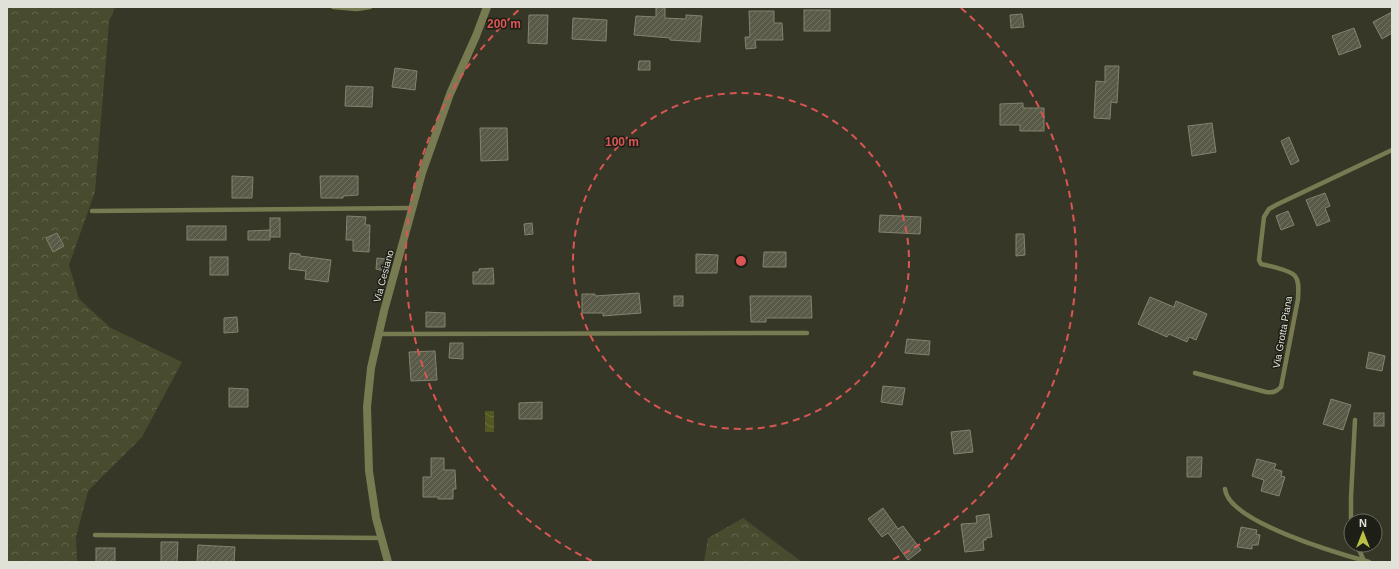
<svg xmlns="http://www.w3.org/2000/svg" width="1399" height="569" font-family="Arial,sans-serif">
<style>
.forest{fill:url(#forest-crowns)}
.water{fill:url(#water-waves)}
.building{fill:url(#building-hatch);stroke:#828470}
.lines{fill:none;stroke-linecap:round;stroke-linejoin:round}
.lane{stroke:#787b51;stroke-width:4.5}
.street{stroke:#787b51;stroke-width:8}
.ring{fill:none;stroke:#d95654;stroke-width:2;stroke-dasharray:7 5}
.labels{text-anchor:middle;stroke-width:3;stroke-linejoin:round;paint-order:stroke}
.street-label{font-size:10px;fill:#e1e2d7;stroke:#1d1e16}
.centre{fill:#d95654;stroke:#1d1e16;stroke-width:2}
.ring-label{font-size:12px;text-anchor:middle;font-weight:bold;fill:#d95654;stroke:#1d1e16;stroke-width:3;stroke-linejoin:round;paint-order:stroke}
</style>
<defs>
<pattern id="forest-crowns" width="20" height="18" patternUnits="userSpaceOnUse"><rect width="20" height="18" fill="#494b2e"/><path d="M2 6a3 3 0 1 1 6 0M12 15a3 3 0 1 1 6 0" fill="none" stroke="#63654c"/></pattern>
<pattern id="water-waves" width="16" height="10" patternUnits="userSpaceOnUse"><rect width="16" height="10" fill="#545722"/><path d="M0 5q4-4 8 0t8 0" fill="none" stroke="#6c6f41"/></pattern>
<pattern id="building-hatch" width="6" height="6" patternUnits="userSpaceOnUse"><rect width="6" height="6" fill="#595a47"/><path d="M-1 1l2-2M0 6l6-6M5 7l2-2" fill="none" stroke="#717161"/></pattern>
</defs>
<rect width="100%" height="100%" fill="#363726"/>
<g class="forest">
<path d="M7 7H115L109 22 95 192 69 265 79 299 111 328 182 362 142 437 88 491 76 537 77 562H7Z"/>
<path d="M743 518 802 562H704L708 538Z"/>
</g>
<rect class="water" x="485" y="411" width="9" height="21"/>
<g class="building">
<path d="M656 7H665V18L686 19V15L702 16 700 42 670 40V38L634 35 636 16 656 17Z"/>
<rect x="804" y="10" width="26" height="21"/>
<path d="M749 11H774V23H782L783 40H755L756 48 746 49 745 37H750Z"/>
<path d="M1392 12V33L1382 39 1373 22Z"/>
<path d="M1022 14 1024 27 1011 28 1010 15Z"/>
<path d="M529 15H548L547 44 528 43Z"/>
<path d="M573 18 607 20 606 41 572 39Z"/>
<path d="M1354 28 1361 47 1339 55 1332 36Z"/>
<path d="M639 61H650V70H638Z"/>
<path d="M1105 66H1119L1117 103 1111 102 1110 119 1094 118 1096 81 1105 82Z"/>
<path d="M395 68 417 71 415 90 392 87Z"/>
<path d="M346 86 373 87 372 107 345 106Z"/>
<path d="M1023 103V108H1044V131H1020V125H1000V104Z"/>
<path d="M1212 123 1216 152 1192 156 1188 126Z"/>
<path d="M480 128H507L508 160 481 161Z"/>
<path d="M1289 137 1299 161 1291 165 1281 141Z"/>
<path d="M232 176 253 177 252 198H232Z"/>
<path d="M320 176H358V195L343 196V198H321Z"/>
<path d="M1325 193 1330 206 1325 208 1330 221 1317 226 1306 200Z"/>
<path d="M1288 211 1294 225 1281 230 1276 216Z"/>
<path d="M880 215 921 217 920 234 879 232Z"/>
<path d="M347 216 366 217 365 225H370L369 252 353 251V240H346Z"/>
<rect x="270" y="218" width="10" height="19"/>
<path d="M532 223 533 234 525 235 524 224Z"/>
<rect x="187" y="226" width="39" height="14"/>
<path d="M270 230V240H248V231Z"/>
<path d="M57 233 64 246 53 252 46 238Z"/>
<path d="M1016 234H1024L1025 255 1016 256Z"/>
<path d="M764 252H786V267H763Z"/>
<path d="M290 253 300 254V256L331 260 328 282 305 279 306 271 289 269Z"/>
<path d="M696 254 718 255 717 273H696Z"/>
<rect x="210" y="257" width="18" height="18"/>
<path d="M377 258 387 259 385 271 376 269Z"/>
<path d="M493 268 494 284H473V272H479V269Z"/>
<path d="M639 293 641 313 603 316V313H582V294H595V296Z"/>
<rect x="674" y="296" width="9" height="10"/>
<path d="M750 296H811L812 318H766V322H751Z"/>
<path d="M1150 297 1174 307 1176 301 1207 314 1196 340 1189 337 1187 342 1169 334 1167 337 1138 324Z"/>
<path d="M426 312 445 313V327H426Z"/>
<path d="M237 317 238 332 224 333V318Z"/>
<path d="M907 339 930 341 929 355 905 353Z"/>
<path d="M450 343H463V359L449 358Z"/>
<path d="M435 351 437 380 411 381 409 352Z"/>
<path d="M1369 352 1385 356 1382 371 1366 368Z"/>
<path d="M883 386 905 388 902 405 881 402Z"/>
<path d="M229 388 248 389V407H229Z"/>
<path d="M1331 399 1351 405 1343 430 1323 424Z"/>
<path d="M542 402V419H519V403Z"/>
<rect x="1374" y="413" width="10" height="13"/>
<path d="M970 430 973 452 954 454 951 432Z"/>
<path d="M1187 457H1202L1201 477H1187Z"/>
<path d="M431 458H444V470H455L456 489H453V499H438V497H423V477H431Z"/>
<path d="M1257 459 1276 464 1274 469 1282 471 1281 476 1285 477 1279 496 1261 491 1264 480 1252 476Z"/>
<path d="M883 508 898 529 903 526 921 550 908 560 888 533 882 537 868 519Z"/>
<path d="M989 514 992 537 986 538V540H983L984 550 965 552 961 524 977 523 976 516Z"/>
<path d="M1241 527 1257 530 1256 534 1260 535 1258 545H1252V549L1237 547Z"/>
<path d="M161 542H178L177 562H161Z"/>
<path d="M198 545 235 547 234 562H197Z"/>
<rect x="96" y="548" width="19" height="14"/>
</g>
<g class="lines">
<g class="lane">
<path d="M333 7 357 9 370 7"/>
<path d="M92 211 412 208"/>
<path d="M379 334 807 333"/>
<path d="M1195 373 1266 392C1273 393 1276 392 1281 387L1298 299C1298 292 1300 282 1295 276 1290 270 1270 266 1261 264L1259 260 1264 217 1269 209 1278 204 1392 150"/>
<path d="M1225 489C1228 522 1340 554 1369 562"/>
<path d="M1351 521V497L1355 420"/>
<path d="M95 535 381 538"/>
<path d="M1357 545 1364 561"/>
</g>
<path class="street" d="M388 562 376 518 369 471 367 407 371 368 384 311 422 173 450 94 476 36 487 7"/>
</g>
<g class="ring">
<circle cx="741" cy="261" r="168"/>
<path d="M592 561A335 335 0 0 1 521 8M961 8A335 335 0 0 1 890 561"/>
</g>
<g class="labels">
<g class="street-label">
<text transform="translate(383 276) rotate(-75)" y="4">Via Cesiano</text>
<text transform="translate(1282 332) rotate(-80)" y="4">Via Grotta Piana</text>
</g>
</g>
<circle cx="741" cy="261" r="6" class="centre"/>
<g class="ring-label">
<text x="504" y="28">200 m</text>
<text x="622" y="146">100 m</text>
</g>
<rect width="1399" height="569" fill="none" stroke="#e1e2d7" stroke-width="16"/>
<g transform="translate(1363 533)"><circle r="19" fill="#1d1e16" stroke="#6b6c63"/>
<path d="M0-3L7 15L0 10L-7 15Z" fill="#bac045"/>
<text y="-6" font-size="11" font-weight="bold" text-anchor="middle" fill="#e1e2d7">N</text>
</g>
</svg>
